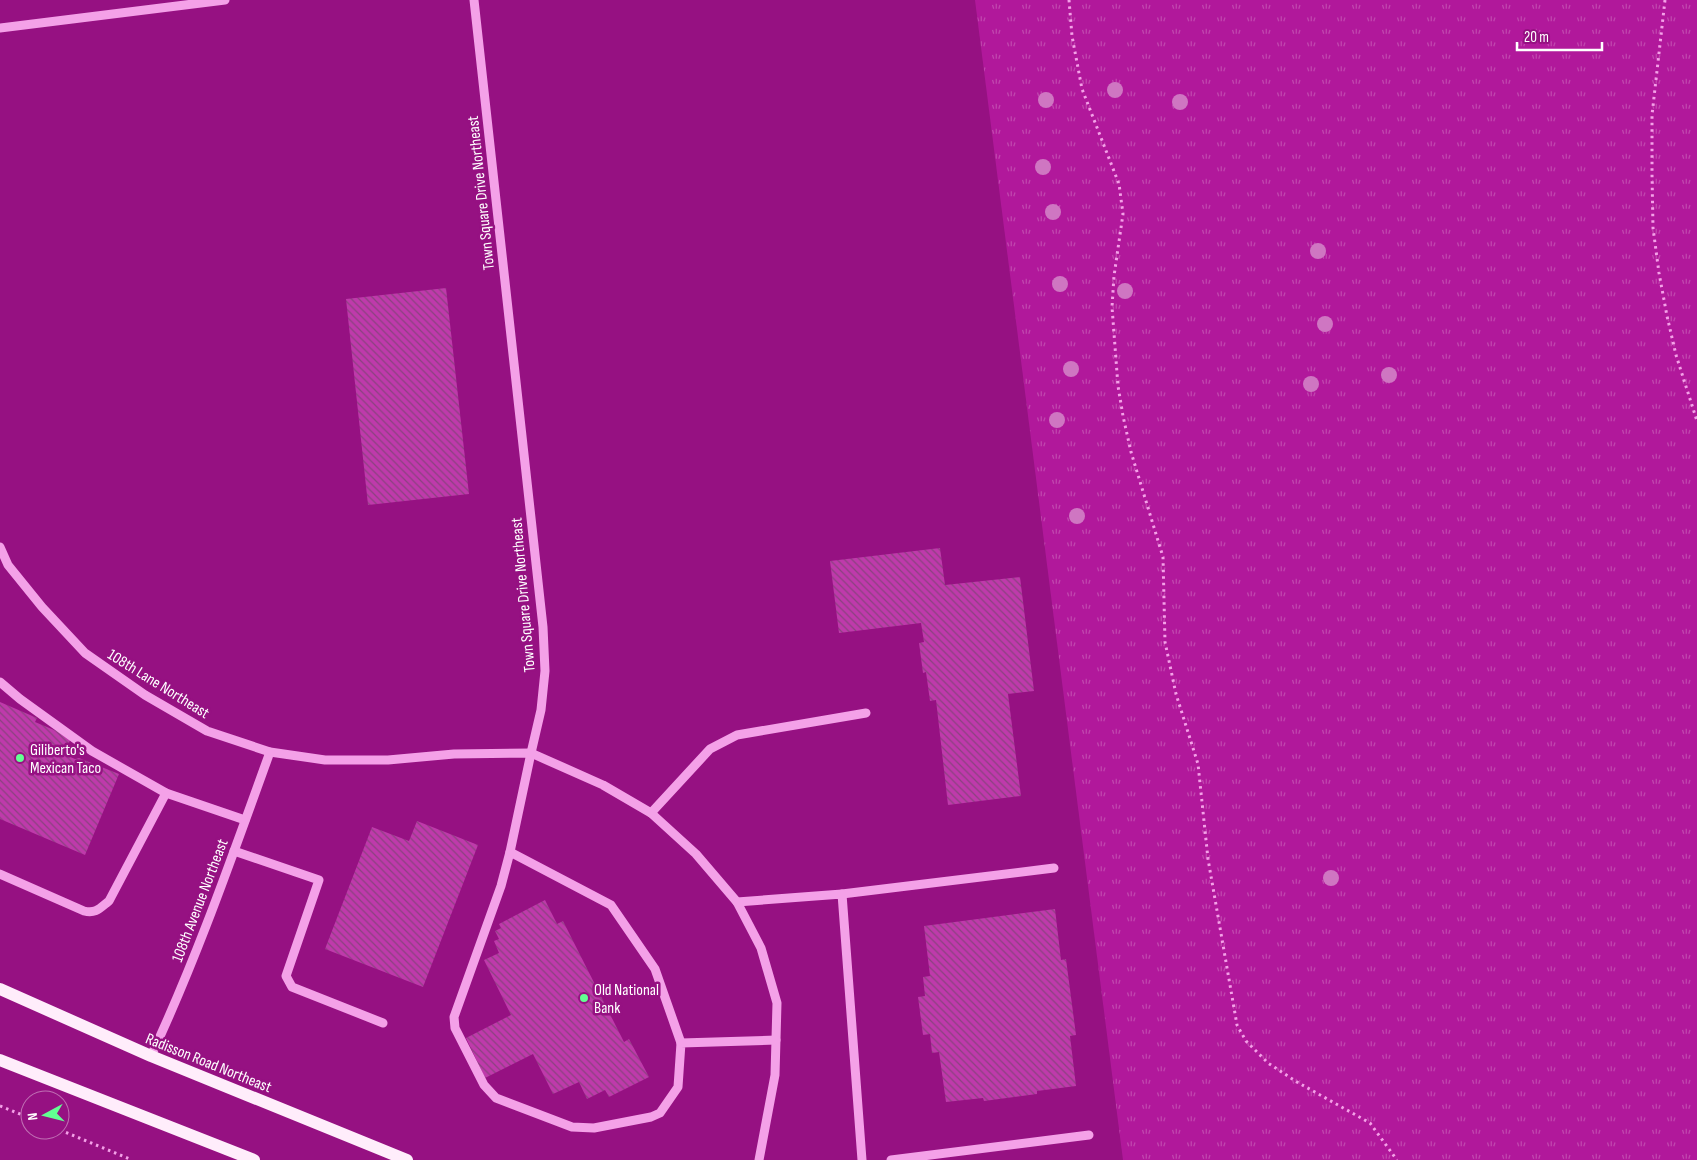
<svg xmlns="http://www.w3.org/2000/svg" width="1697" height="1160" font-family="'Sofia Sans Condensed',sans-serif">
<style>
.grass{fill:url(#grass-tufts)}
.building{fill:url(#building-back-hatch)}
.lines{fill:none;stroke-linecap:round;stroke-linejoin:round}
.path{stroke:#f4a1e8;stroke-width:3;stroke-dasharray:2.5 4;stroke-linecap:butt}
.minor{stroke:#f4a1e8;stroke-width:9}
.major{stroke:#ffedfb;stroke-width:12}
.tree{fill:#cf76c2}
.poi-dot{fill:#63ff92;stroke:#961182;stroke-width:2}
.labels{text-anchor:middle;stroke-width:5;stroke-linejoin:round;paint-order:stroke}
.street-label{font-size:16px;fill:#fff;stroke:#961182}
.poi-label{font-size:16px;fill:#fff;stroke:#961182;text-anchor:start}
</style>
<defs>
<pattern id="grass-tufts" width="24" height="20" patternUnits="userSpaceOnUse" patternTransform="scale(1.25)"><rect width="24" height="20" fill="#b1189b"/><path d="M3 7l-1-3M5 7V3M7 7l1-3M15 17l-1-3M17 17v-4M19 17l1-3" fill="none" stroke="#c146af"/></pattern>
<pattern id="building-back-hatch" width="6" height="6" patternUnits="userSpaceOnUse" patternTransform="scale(1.25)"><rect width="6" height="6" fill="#bf3aab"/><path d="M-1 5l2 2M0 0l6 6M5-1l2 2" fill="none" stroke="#8b4280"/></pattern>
</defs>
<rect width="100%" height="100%" fill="#961182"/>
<path class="grass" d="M975 0H1697V1160H1123Z"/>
<g class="building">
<path d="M446 288 469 494 368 505 346 299Z"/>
<path d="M940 548 945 585 1020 577 1034 691 1008 694 1021 796 948 805 936 700 930 701 926 672 923 673 919 643 924 642 921 623 839 633 830 561Z"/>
<path d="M0 702 37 718 35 722 71 737 67 749 70 750 68 756 75 759 79 758 119 774 85 855 0 819Z"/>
<path d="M417 821 478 845 423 987 325 949 372 827 409 841Z"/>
<path d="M545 900 557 924 563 921 624 1042 629 1039 649 1077 609 1097 605 1090 587 1099 579 1082 553 1094 533 1054 485 1078 466 1038 511 1015 484 960 499 953 494 941 499 939 495 931 501 928 499 924Z"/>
<path d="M1055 909 1061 960 1066 959 1076 1035 1070 1036 1076 1086 1037 1091V1094L984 1101 983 1098 946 1102 939 1052 932 1053 930 1034 923 1035 918 997 925 996 923 977 930 976 924 926Z"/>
</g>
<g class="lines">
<g class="path">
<path d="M1069 0 1072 36 1082 89 1119 184 1123 214 1114 276 1112 307 1118 386 1123 416 1131 452 1163 557 1165 642 1176 694 1198 764 1208 859 1237 1025 1246 1041 1268 1063 1297 1082 1370 1123 1397 1160"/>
<path d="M1665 0 1652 115V174L1653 228 1659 273 1667 316 1676 355 1697 421"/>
<path d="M0 1106 30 1118"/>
<path d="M60 1130 132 1160"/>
</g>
<g class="minor">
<path d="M474 0 543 627 545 671 541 710 531 753 603 785 651 813 696 854 737 902 761 948 777 1003 775 1075 759 1160"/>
<path d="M0 28 225 0"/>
<path d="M0 547 8 565 42 607 85 653 145 695 207 731 270 752 325 760H388L454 754 531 753 510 852 501 886 454 1017 455 1028 484 1085 496 1098 572 1127 594 1128 651 1117 660 1113 678 1087 681 1043 776 1040"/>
<path d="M0 682 20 699 92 751 166 793 245 820"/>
<path d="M651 813 710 749 737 735 866 713"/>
<path d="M234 851 319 880 286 976 292 987 383 1023"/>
<path d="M510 852 611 905 655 969 681 1043"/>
<path d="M0 874 84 911C96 914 100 908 109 901L166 793"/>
<path d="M842 894 1054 868"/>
<path d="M737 902 842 894 862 1160"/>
<path d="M151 1056C197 958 233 854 270 752"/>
<path d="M891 1160 1089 1135"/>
</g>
<g class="major">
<path d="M0 989 151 1056 407 1160"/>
<path d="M0 1060 254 1160"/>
</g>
</g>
<g class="tree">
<circle cx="1115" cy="90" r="8"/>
<circle cx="1046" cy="100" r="8"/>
<circle cx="1180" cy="102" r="8"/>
<circle cx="1043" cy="167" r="8"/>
<circle cx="1053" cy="212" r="8"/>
<circle cx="1318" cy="251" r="8"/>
<circle cx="1060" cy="284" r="8"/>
<circle cx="1125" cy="291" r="8"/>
<circle cx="1325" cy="324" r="8"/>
<circle cx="1071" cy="369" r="8"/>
<circle cx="1389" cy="375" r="8"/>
<circle cx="1311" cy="384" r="8"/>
<circle cx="1057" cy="420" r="8"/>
<circle cx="1077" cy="516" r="8"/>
<circle cx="1331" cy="878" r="8"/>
</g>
<g class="poi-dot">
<circle cx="20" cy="758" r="5"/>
<circle cx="584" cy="998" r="5"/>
</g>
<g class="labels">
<g class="street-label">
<text transform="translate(480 193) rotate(-96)" y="6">Town Square Drive Northeast</text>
<text transform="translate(522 595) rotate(-95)" y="6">Town Square Drive Northeast</text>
<text transform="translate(159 683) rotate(32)" y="6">108th Lane Northeast</text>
<text transform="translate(199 900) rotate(-69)" y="6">108th Avenue Northeast</text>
<text transform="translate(209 1062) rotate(22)" y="6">Radisson Road Northeast</text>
</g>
<g class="poi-label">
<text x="30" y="755">Giliberto's<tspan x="30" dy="18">Mexican Taco</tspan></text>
<text x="594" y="995">Old National<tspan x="594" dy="18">Bank</tspan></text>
</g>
</g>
<g transform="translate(45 1115) rotate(263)"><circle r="24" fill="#961182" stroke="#c070b4"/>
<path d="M0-4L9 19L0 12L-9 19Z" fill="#63ff92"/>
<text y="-8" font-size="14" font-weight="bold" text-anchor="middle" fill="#ffffff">N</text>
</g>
<path d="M1517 42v8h85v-8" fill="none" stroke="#ffffff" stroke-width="2.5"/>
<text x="1524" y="42" font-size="15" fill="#ffffff" stroke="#961182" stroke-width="4" paint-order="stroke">20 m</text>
</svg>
